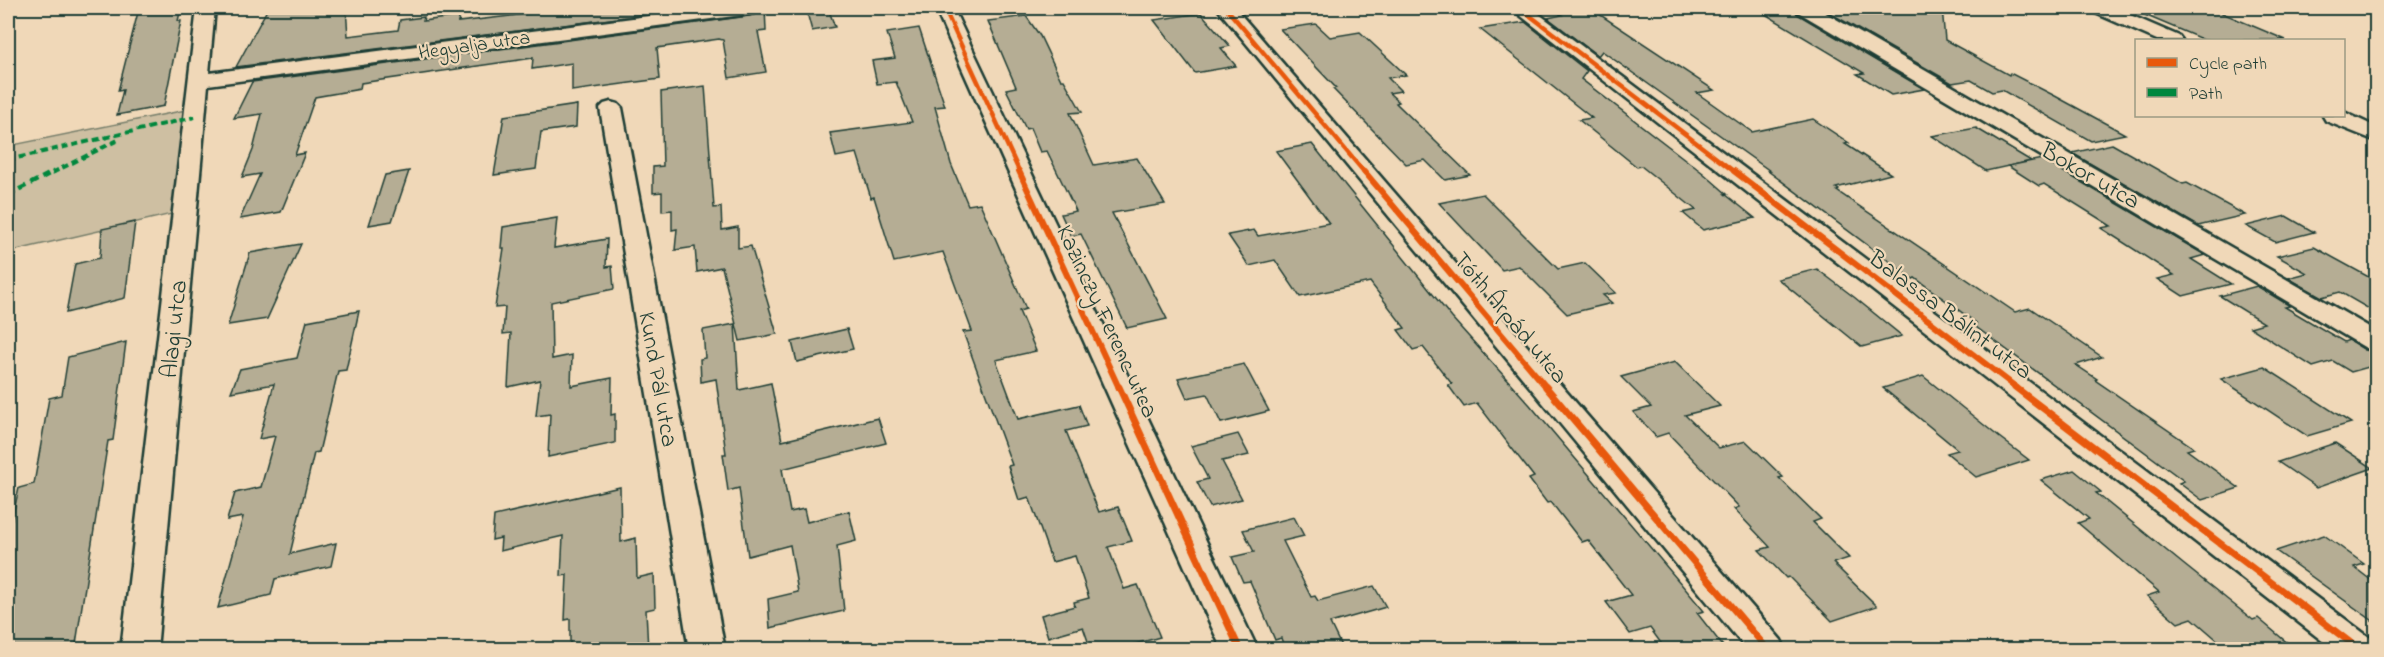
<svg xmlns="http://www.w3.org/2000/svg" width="2384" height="657" font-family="'Indie Flower',sans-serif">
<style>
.green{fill:#cebfa2;stroke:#767e6b;stroke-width:1.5}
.building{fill:#b5ad94;stroke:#1f3d34;stroke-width:1.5}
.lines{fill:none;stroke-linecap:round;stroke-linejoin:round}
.minor-casing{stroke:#1f3d34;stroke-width:5}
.minor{fill:#f0d8b8;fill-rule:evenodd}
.quiet-far1{stroke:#00873e;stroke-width:4;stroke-dasharray:7 4;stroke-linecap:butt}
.quiet{stroke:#00873e;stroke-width:4.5;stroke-dasharray:8 4.5;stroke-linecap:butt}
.cycleway-far2-casing{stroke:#f0d8b8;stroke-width:8}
.cycleway-far1-casing{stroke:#f0d8b8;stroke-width:10}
.cycleway-casing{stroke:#f0d8b8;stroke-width:10}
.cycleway-far2{stroke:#e8590c;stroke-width:4.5}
.cycleway-far1{stroke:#e8590c;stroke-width:6}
.cycleway{stroke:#e8590c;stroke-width:7}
.labels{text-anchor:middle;stroke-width:4.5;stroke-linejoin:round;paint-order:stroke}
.far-street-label{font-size:20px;fill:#1f3d34;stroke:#f0d8b8}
.street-label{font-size:24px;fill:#1f3d34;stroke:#f0d8b8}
</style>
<rect width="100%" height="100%" fill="#f0d8b8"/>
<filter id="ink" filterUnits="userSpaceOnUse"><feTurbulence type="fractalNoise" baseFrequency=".0167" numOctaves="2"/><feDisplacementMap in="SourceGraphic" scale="12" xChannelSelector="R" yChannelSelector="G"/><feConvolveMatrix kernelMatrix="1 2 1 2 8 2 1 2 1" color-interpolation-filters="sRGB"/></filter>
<g filter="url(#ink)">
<path class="green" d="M186 110 172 214 8 252V146Z"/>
<g class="building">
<path d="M139 8H181L178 21H181L164 106 117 115 123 90 118 91Z"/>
<path d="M268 8H346L348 36 398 30 400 20 424 17 423 21 460 16 458 22 579 8H696L236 67Z"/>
<path d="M760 8H765L766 31 758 32 766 72 729 78 723 40 719 39 657 48 660 79 637 82 572 91V63L532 69 533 58 361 83 360 89 315 97 295 155 305 153 281 212 240 219 260 174 242 177 253 150 262 114 234 118 252 82 749 16 757 14Z"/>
<path d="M828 8 835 27 812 31 806 9Z"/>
<path d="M1551 8H1590L1714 90 1697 93 1752 132 1813 119 1849 143 1845 144 1891 174 1836 188 1839 190 1837 191 2015 312 2030 308 2102 357 2076 365 2097 379 2095 380 2194 448 2187 450 2239 488 2202 500 2179 483 2184 481 1972 324 1976 323 1915 278 1913 279 1768 171H1770L1602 51 1598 56 1548 18 1562 15Z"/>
<path d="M1755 8H1794L1797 14 1924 89 1891 95 1857 74 1864 73Z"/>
<path d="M1821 8H1942L1945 40 2009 75 2010 73 2055 96 2125 134 2091 141 2002 90 1992 92 1971 80 1952 83Z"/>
<path d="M2128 8H2221L2222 13 2286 40H2204Z"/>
<path d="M1201 13 1230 46 1221 48 1236 66 1195 73 1154 20Z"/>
<path d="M1026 16 1040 36 1061 80H1064L1082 112 1070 113 1094 165 1137 158 1165 204 1112 213 1167 319 1127 328 1081 234 1071 236 1061 214 1076 211 1047 151 1040 152 1030 128 1026 129 1006 89 1016 87 988 21Z"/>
<path d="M1525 22 1587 71 1581 79 1703 173 1727 194H1725L1755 218 1703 230 1683 213 1696 210 1641 166 1637 167 1579 120 1592 118 1480 29Z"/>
<path d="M1316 24 1330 37 1360 32 1406 75 1388 78 1401 91 1389 93 1399 102 1396 103 1470 175 1445 180 1425 160 1406 164 1333 89 1336 88 1280 29Z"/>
<path d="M919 28 945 106 935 107 951 164 968 205 980 203 1026 309 1019 311 1036 351 996 360 1018 419 1079 405 1087 426 1066 431 1099 512 1118 507 1132 541 1108 547 1124 589 1138 585 1160 637 1114 650H1091L1083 627 1048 637 1041 615 1075 606 1074 602 1089 598 1075 556 1052 562 1029 497 1019 500 1008 466 1012 465 963 332 972 331 943 252 894 262 874 197 871 198 857 153 836 157 830 133 912 122 896 82 877 84 872 61 895 58 887 33Z"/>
<path d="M705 86 714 208 721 207 722 230 738 227V248L751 246 777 334 740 341 722 267 697 272 695 247 675 250 677 229 672 230V210L662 211V192L653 193V167L663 166 661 92Z"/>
<path d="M577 105 576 127 541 132 536 169 494 175 504 116Z"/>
<path d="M1976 128 2031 161 1986 171 1932 136Z"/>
<path d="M1312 144 1452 318 1530 405 1704 611 1697 613 1726 650H1666L1650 628 1630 634 1606 602 1631 595 1588 540 1582 542 1551 502 1547 503 1529 479 1534 477 1477 403 1464 407 1448 385 1452 384 1423 347 1413 350 1398 330 1405 328 1370 282 1300 297 1275 260 1249 266 1228 235 1254 230 1258 236 1329 223 1276 151Z"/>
<path d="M2112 144 2183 184 2187 183 2245 215 2198 226 2072 153Z"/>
<path d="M2042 159 2205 255 2191 259 2231 284 2183 296 2157 279 2174 275 2101 228 2111 226 2044 184 2039 186 2008 166Z"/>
<path d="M409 171 392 221 369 225 385 175Z"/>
<path d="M1483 194 1558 269 1585 263 1616 293 1603 295 1612 303 1567 314 1519 266 1502 270 1439 203Z"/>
<path d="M2286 216 2314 232 2275 242 2246 226Z"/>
<path d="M557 218 554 248 607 239 606 267 612 266 614 289 551 302 552 359 572 355 571 386 612 378 611 415 615 414V443L548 457 550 414 536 416 540 380 508 387 511 333 503 334 505 307 495 308 504 248H501L503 227Z"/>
<path d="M135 222 125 298 66 313 75 264 100 258 102 229Z"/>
<path d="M301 244 267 319 228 325 250 253Z"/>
<path d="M2314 247 2376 281V313L2340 292 2322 297 2288 278 2307 273 2277 256Z"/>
<path d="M1817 269 1854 297 1902 336 1862 347 1778 279Z"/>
<path d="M2257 286 2290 306 2285 307 2344 342 2349 340 2365 350 2376 352V365L2351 372 2333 361 2313 367 2250 327 2264 323 2220 296Z"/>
<path d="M359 311 346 370 338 371 319 452 314 453 290 554 336 543 331 566 275 579 271 595 218 608 243 517 227 520 235 493 261 487 275 436 259 439 274 384 231 392 240 369 297 358 307 321Z"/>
<path d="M735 324 739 390 771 383 782 441 878 418 886 443 782 469 790 512 804 509 807 522 849 511 856 541 837 546 844 611 770 628 768 599 798 592 790 545 748 556 739 488 728 491 723 454H726L716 379 701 382 700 359 705 358 703 330Z"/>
<path d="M847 329 853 349 797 362 792 342Z"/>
<path d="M126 342 113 440 108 441 75 650H8V536L19 488 34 484 49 398 62 395 68 357Z"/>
<path d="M1675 362 1720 406 1685 415 1719 448 1746 441 1783 477 1779 478 1821 519 1813 522 1849 558 1833 563 1877 606 1832 621 1789 577 1786 578 1759 550 1770 547 1734 509 1739 507 1668 433 1656 437 1633 412 1651 407 1621 377Z"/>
<path d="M1244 364 1269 411 1221 423 1207 394 1187 398 1178 378Z"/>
<path d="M2264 367 2351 423 2307 436 2221 379Z"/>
<path d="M1923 376 1999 437 2029 460 1976 477 1947 453 1958 450 1883 388Z"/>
<path d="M1238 434 1249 455 1222 461 1242 499 1210 507 1197 482 1208 479 1191 446Z"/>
<path d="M2335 443 2373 468 2316 488 2278 462Z"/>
<path d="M2074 470 2101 492 2096 493 2183 564 2253 620 2258 618 2296 650H2229L2192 618 2178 623 2147 596 2159 592 2078 523 2089 519 2041 480Z"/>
<path d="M620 487 621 542 636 538 637 578 654 574 655 608 646 610 648 650H570V619L565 620 567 575 561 576 563 536 500 551 501 538 492 540 494 516Z"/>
<path d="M1294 517 1304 536 1283 541 1311 597 1315 596 1318 601 1374 586 1386 607 1330 623 1343 650H1285L1281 638 1275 640 1250 581 1243 582 1232 557 1254 552 1243 530Z"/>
<path d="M2324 535 2364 564 2354 567 2376 584V623L2276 551Z"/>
</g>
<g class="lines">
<g class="minor-casing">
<g id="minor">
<path d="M197 8H215L209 73 710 8H758L756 12 749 14 208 85 157 650H121Z"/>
<path d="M935 8H953L1258 650H1222Z"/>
<path d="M1217 8H1235L1781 640 1786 650H1747Z"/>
<path d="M1511 8H1531L2373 640 2376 650H2334Z"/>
<path d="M1796 8H1817L2376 331V350L2366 348 1798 12Z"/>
<path d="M2091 8H2114L2179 36 2182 40H2157L2093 12Z"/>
<path d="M611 102 618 104 622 108 725 650H689L600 108 604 104Z"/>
<path d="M2344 112 2376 127V141L2326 121 2323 116H2344Z"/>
</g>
</g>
<use href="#minor" class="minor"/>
<g class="quiet-far1">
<path d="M8 160 195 117"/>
<path d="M52 173 120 139"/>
</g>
<path class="quiet" d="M8 195 55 171"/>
<g class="cycleway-far2-casing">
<g id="cycleway-far2">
<path d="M944 8 1020 173"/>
<path d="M1226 8 1365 173"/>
<path d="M1520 8 1736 173"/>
</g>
</g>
<g class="cycleway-far1-casing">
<g id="cycleway-far1">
<path d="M1019 171 1119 388"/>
<path d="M1364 171 1547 388"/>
<path d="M1734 171 2017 388"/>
</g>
</g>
<g class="cycleway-casing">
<g id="cycleway">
<path d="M1119 387 1240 650"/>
<path d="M1546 387 1768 650"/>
<path d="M2015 387 2360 650"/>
</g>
</g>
<use href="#cycleway-far2" class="cycleway-far2"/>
<use href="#cycleway-far1" class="cycleway-far1"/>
<use href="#cycleway" class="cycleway"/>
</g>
</g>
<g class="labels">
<g class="far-street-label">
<text transform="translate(474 44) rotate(-8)" y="7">Hegyalja utca</text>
</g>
<g class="street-label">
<text transform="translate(2091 175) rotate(30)" y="8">Bokor utca</text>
<text transform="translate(1951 314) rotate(37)" y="8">Balassa Bálint utca</text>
<text transform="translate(1511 317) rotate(50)" y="8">Tóth Árpád utca</text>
<text transform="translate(1108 321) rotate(65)" y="8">Kazinczy Ferenc utca</text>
<text transform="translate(173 329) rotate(-84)" y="8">Alagi utca</text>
<text transform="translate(659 379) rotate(80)" y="8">Kund Pál utca</text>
</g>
</g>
<rect width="2384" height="657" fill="none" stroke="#f0d8b8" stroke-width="30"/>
<rect x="15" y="15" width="2354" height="627" fill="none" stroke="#1f3d34" stroke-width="2" filter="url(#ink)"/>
<rect x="2135" y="39" width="210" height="78" fill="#f0d8b8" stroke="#9c9a83" stroke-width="1.5"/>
<rect x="2147" y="58" width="30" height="9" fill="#e8590c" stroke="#9c9a83" stroke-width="1.5"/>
<text x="2189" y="69" font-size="18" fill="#1f3d34">Cycle path</text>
<rect x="2147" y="88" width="30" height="9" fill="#00873e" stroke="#9c9a83" stroke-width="1.5"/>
<text x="2189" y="99" font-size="18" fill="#1f3d34">Path</text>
</svg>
